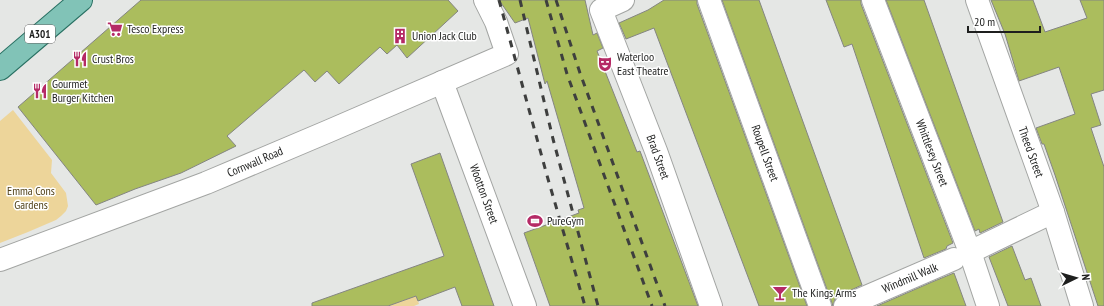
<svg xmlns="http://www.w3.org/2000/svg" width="1104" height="306" font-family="'PT Sans Narrow',sans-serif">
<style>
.green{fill:#edd59a}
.building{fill:#abbd5d;stroke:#848582}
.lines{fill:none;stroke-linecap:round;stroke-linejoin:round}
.minor-casing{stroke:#a3a5a3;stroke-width:24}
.major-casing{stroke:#287062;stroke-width:24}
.minor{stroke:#fff;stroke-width:22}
.major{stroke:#81c3b7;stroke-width:22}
.rail{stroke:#3e3f3e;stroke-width:3;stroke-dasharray:7 7;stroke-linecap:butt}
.labels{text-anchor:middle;stroke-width:3;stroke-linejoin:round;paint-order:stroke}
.shield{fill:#fff;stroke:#626262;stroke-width:1}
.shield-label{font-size:11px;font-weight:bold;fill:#1e1f1e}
.poi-label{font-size:12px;fill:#1e1f1e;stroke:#fff;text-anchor:start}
.street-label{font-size:12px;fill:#1e1f1e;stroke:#fff}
.park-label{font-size:12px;fill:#504118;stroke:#fff}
</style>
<rect width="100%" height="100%" fill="#e5e7e5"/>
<g class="green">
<path d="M13 110 52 160 51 173 66 193 68 206 66 211 61 216 56 220 28 232 0 243V121Z"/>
<path d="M416 296 419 304 414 306H388Z"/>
</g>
<g class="building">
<path d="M141 0H448L458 11 407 58 397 45 387 54 380 47 339 84 327 71 315 82 304 70 227 136 236 146 181 173 135 189 96 205 18 107Z"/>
<path d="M499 0H585L593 35 597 33 603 48 597 51 637 152 640 151 698 306H550L524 233 579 213 578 210 584 208 547 81 545 84 528 18 515 23Z"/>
<path d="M664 0H697V4L807 306H759L654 28 626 39 619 23 648 10Z"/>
<path d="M722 0H759L862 285 840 295 835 299 833 306Z"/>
<path d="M826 0H861V4L953 243 947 246 946 249 924 258 852 44 844 47Z"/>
<path d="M886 0H924L1003 222 980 233 979 229 975 231Z"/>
<path d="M991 0H1033L1045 32 1087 18 1080 0H1104V90L1091 94 1101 125 1091 128 1104 167V306H1098L1055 175 1044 144H1042L1036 128 1075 114 1059 67 1019 81 1005 34Z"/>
<path d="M440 153 494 306H462L455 287 418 301 416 296 388 306H312V303L444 256 411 164Z"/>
<path d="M1012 246 1025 280 1031 278 1041 306H1008L989 257Z"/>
<path d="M954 273 966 306H877L932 282Z"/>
</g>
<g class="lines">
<g class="minor-casing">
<g id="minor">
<path d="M623 0 601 10 656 151 711 306"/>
<path d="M709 0 820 306"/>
<path d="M873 0 970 252 988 306"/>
<path d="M977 0 1053 212 1082 306"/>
<path d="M442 82 525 306"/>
<path d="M970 252 1053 212"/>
<path d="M0 260 206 183 329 131 507 54 496 22 485 0"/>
<path d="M845 306 954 259"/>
</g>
</g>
<g class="major-casing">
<path id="major" d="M0 69 81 0"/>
</g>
<use href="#minor" class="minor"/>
<use href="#major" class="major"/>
<g class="rail">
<path d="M499 0 548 179 585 306"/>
<path d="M520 0 553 139 598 306"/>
<path d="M546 0 567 74 652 306"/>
<path d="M556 0 580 73 665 306"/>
</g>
</g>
<defs>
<g id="supermarket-bare" transform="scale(1.2)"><path d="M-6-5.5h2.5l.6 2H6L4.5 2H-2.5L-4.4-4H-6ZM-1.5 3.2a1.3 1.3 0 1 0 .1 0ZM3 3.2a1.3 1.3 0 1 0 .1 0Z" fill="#b52a66" stroke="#fff" stroke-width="2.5" paint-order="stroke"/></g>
<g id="building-bare" transform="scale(1.2)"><path d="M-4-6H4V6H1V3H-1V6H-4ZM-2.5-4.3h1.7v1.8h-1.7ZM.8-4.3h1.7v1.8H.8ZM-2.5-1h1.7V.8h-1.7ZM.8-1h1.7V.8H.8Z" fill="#b52a66" stroke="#fff" stroke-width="2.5" paint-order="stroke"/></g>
<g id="restaurant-bare" transform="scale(1.2)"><path d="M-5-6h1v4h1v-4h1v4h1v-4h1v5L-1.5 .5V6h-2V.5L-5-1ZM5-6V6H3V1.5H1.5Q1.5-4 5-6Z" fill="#b52a66" stroke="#fff" stroke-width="2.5" paint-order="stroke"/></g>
<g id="theatre-bare" transform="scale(1.2)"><path d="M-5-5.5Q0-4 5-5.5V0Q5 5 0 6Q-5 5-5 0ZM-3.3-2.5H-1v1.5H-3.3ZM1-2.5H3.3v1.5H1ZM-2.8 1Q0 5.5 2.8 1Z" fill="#b52a66" stroke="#fff" stroke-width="2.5" paint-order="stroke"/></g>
<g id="stadium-bare" transform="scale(1.2)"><path d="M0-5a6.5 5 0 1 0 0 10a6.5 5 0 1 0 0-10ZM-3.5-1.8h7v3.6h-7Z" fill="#b52a66" stroke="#fff" stroke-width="2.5" paint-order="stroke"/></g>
<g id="bar-bare" transform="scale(1.2)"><path d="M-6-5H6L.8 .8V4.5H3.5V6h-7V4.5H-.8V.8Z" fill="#b52a66" stroke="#fff" stroke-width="2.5" paint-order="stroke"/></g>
</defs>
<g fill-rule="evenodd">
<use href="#supermarket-bare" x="115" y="29"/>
<use href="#building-bare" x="400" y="36"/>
<use href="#restaurant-bare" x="80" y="59"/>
<use href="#theatre-bare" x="605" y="64"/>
<use href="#restaurant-bare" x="40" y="91"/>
<use href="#stadium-bare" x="535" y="221"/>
<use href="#bar-bare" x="780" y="293"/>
</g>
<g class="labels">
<rect class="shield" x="25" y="25" width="30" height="18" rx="3"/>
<g class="shield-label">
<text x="40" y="38">A301</text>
</g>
<g class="poi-label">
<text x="127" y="33">Tesco Express</text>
<text x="412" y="40">Union Jack Club</text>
<text x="617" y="61">Waterloo<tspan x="617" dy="14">East Theatre</tspan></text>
<text x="92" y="63">Crust Bros</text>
<text x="52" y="88">Gourmet<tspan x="52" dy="14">Burger Kitchen</tspan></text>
<text x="547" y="225">PureGym</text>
<text x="792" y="297">The Kings Arms</text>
</g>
<g class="street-label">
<text transform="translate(1031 152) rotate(70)" y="4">Theed Street</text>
<text transform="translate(765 153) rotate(70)" y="4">Roupell Street</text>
<text transform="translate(932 153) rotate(69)" y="4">Whittlesey Street</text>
<text transform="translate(658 157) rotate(70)" y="4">Brad Street</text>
<text transform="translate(255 162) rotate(-23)" y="4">Cornwall Road</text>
<text transform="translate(484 194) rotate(70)" y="4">Wootton Street</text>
<text transform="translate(910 278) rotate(-23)" y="4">Windmill Walk</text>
</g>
<g class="park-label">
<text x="31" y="195">Emma Cons<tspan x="31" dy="14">Gardens</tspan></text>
</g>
</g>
<g transform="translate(1076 278) rotate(85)" stroke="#ffffff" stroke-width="3" paint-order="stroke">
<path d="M0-3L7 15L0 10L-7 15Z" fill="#1e1f1e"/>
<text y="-6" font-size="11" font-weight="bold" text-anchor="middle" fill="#1e1f1e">N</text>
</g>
<path d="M968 26v6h72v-6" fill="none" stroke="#1e1f1e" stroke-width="2"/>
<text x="974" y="26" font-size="12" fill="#1e1f1e" stroke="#ffffff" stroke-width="3" paint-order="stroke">20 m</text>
</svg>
